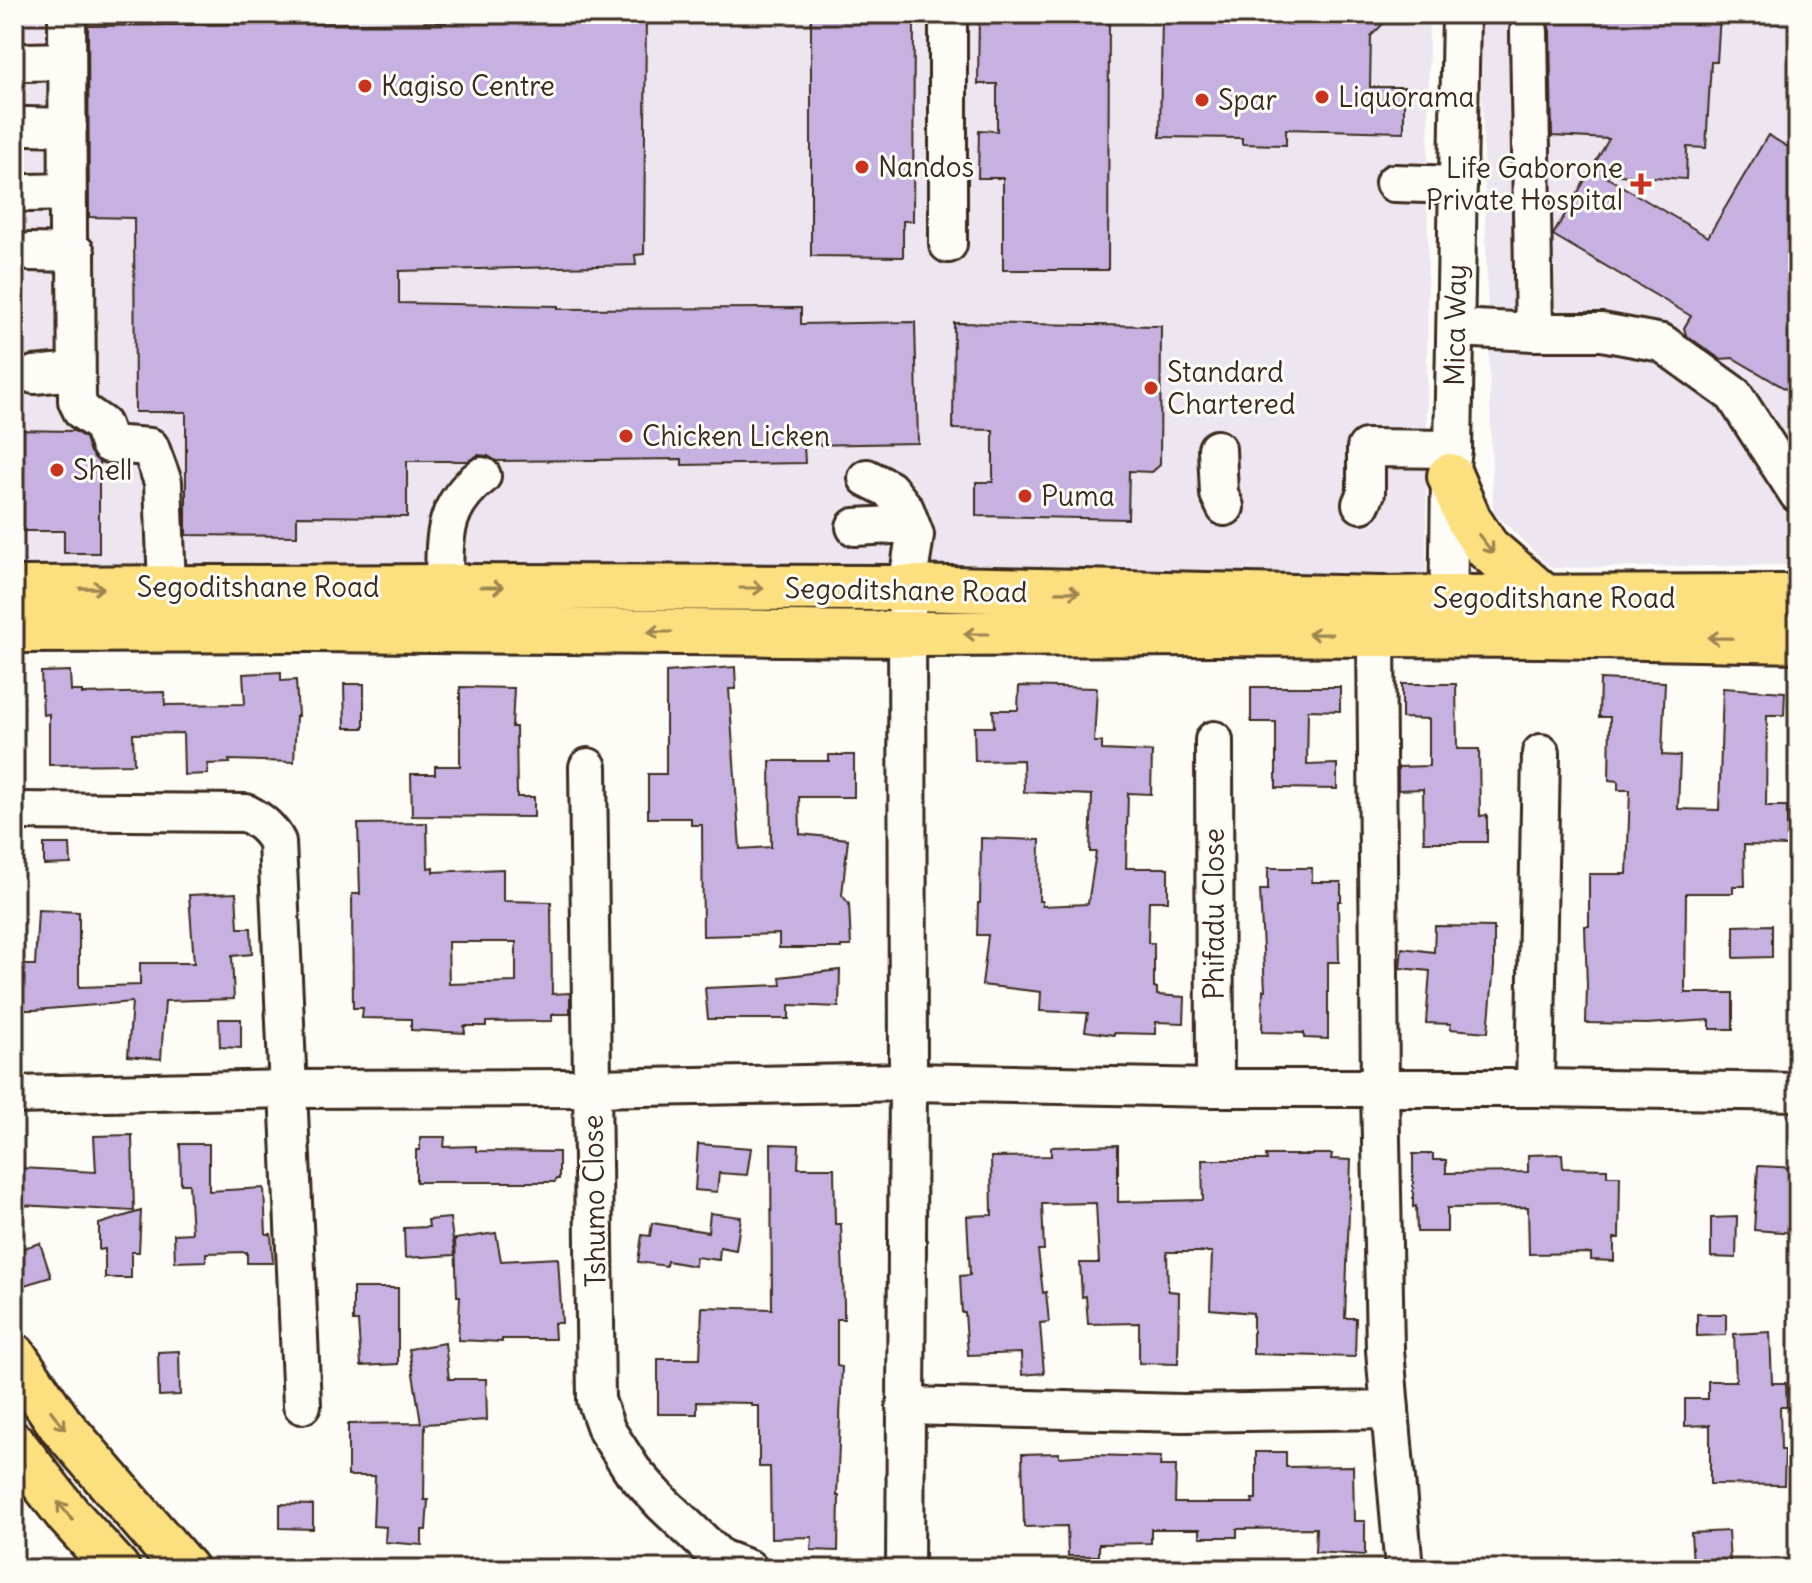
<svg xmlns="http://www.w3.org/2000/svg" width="1812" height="1583" font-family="Delius,sans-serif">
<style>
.built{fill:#ede6f0}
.building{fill:#c7b1e0;stroke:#3b2a1e;stroke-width:2;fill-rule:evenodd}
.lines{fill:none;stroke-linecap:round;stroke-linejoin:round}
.minor-casing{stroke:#3b2a1e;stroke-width:42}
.major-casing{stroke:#3b2a1e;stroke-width:50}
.minor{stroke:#fdfcf7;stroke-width:36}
.major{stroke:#fce080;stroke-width:44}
.oneway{stroke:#9c854f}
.poi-dot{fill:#c8321e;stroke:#fdfcf7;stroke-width:3}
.labels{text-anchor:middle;stroke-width:6;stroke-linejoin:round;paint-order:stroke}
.poi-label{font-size:28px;fill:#3b2a1e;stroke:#fdfcf7;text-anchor:start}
.street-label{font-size:28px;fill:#3b2a1e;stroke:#fdfcf7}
</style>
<rect width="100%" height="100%" fill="#fdfcf7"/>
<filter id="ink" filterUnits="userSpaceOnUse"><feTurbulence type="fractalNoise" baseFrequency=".0125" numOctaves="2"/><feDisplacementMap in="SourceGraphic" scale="16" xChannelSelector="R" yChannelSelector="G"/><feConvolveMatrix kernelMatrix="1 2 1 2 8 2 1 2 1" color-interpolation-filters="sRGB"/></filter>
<g filter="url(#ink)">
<g class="built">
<path d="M14 14H1429L1426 581 14 566Z"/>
<path d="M1480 14H1798V565L1551 568 1493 512Z"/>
</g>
<g class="building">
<path d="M446 14H646L644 254 635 255 636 265 399 271V303L558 306V309L801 308V324L915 322 918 443 804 445 805 463 682 465V459L496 461 488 456 478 455 468 461H407V517L297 516V536L186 535V412H135L134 218 89 217 88 26 446 22Z"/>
<path d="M811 14H914L913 221H903V257L811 256Z"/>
<path d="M979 14H1109L1108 270H1003V178H978L979 130 997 131V84H978Z"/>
<path d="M1162 14H1393L1371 36 1370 87H1404V132L1286 129V145L1242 144V138L1160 137Z"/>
<path d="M1542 14H1720L1717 62H1711L1706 148 1687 147 1686 179 1601 174 1708 237 1768 135 1798 153V396L1733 358 1720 359 1686 335 1684 328 1691 316 1553 235 1609 139 1552 136 1550 31 1547 21Z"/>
<path d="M954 323 1161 326 1160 465 1152 472 1129 471 1128 519 976 516V482H993V430L953 429Z"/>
<path d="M14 430 74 431 85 438 90 452 99 462V553H64V531H14Z"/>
<path d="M735 667 736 689H729L740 849 771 847 770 761H829V755H854V797H799L800 834 848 839 842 895 849 904 851 946H841V948H779V934L703 936 702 825H691V818H648V774H666V672Z"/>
<path d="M70 671 71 691H82V694L164 692 165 705 245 704 243 674 281 672V681L296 680 298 716H296L294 762 229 760 230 763 208 764V774L184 775 183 733 133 734 134 764 49 765V714L43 715 41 672Z"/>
<path d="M1600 679 1665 682 1662 755 1680 756 1678 809 1719 810 1723 688 1785 692 1784 715H1767L1766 806H1787V846L1744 845 1745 886H1733V893H1686L1685 993H1733V1029H1710V1020L1647 1024 1586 1023 1587 986 1585 926H1589V874H1627L1630 790H1618V781L1609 780 1610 717H1599Z"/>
<path d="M344 684H364V728H345Z"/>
<path d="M1402 684H1456L1457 749H1479L1480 816 1487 815V842H1424L1423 789 1398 790V767L1429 766V719L1402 718Z"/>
<path d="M1019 686 1097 688 1094 742H1102V750L1152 752 1151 794 1128 793 1126 868H1168V901H1149L1148 943H1154V988H1157V995L1185 997 1184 1023 1156 1022V1034L1114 1033V1035L1085 1031 1088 1013 1040 1011 1041 992 982 985 988 935H977L978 903H980L981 838 1040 840 1039 901H1042V906L1088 904 1096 852H1090L1092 795 1024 792 1023 760 975 761 974 727H994L993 710H1018Z"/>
<path d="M460 687 514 688 512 727H516L517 797H534V817L412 816 411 774H435V766H460Z"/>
<path d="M1251 687H1340V711L1308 710 1307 765 1337 764V789L1276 788V722H1251Z"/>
<path d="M427 823 428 868 433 867V872L503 869V901L551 902 552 994 570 993V1014H552V1021L486 1022V1026H464L465 1033 411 1030V1019L362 1018 363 1008H353L352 894H360L358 824ZM448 942H516V982L449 984Z"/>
<path d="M44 844H70L71 864 44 865Z"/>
<path d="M1268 868H1312V882H1341V901H1338L1339 962H1328V1039L1304 1038V1033L1262 1032 1263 990H1265L1260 890H1268Z"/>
<path d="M236 893 238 928H251L252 954 232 956 234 999 165 1001 161 1059 128 1056 132 1002 35 1010H14V965H35L38 910 79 912V987L140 985V963H194L189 895Z"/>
<path d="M1772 925V957L1734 958V926Z"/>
<path d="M1435 926 1494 927V966L1488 1032 1450 1029 1451 1024 1426 1023 1430 971 1400 968 1402 948 1434 952Z"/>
<path d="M840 970 839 1007 789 1005V1019H708L705 988 781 985 780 977Z"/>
<path d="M219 1019H241V1048L220 1047Z"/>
<path d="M132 1135 134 1211 19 1205 21 1168 96 1172 94 1136Z"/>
<path d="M420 1137H445L444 1147 476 1146V1151L559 1152V1179H556L555 1182H416V1150H420Z"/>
<path d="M180 1144H209V1191L264 1188 266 1234H271L273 1263H247V1252L206 1253V1261L175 1262 174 1234 192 1233 189 1184H181Z"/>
<path d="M698 1144 751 1148 747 1175 719 1173 717 1192 695 1190Z"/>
<path d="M771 1144 799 1145 798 1168H834L835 1224H841L844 1304V1319H837V1366L842 1367 837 1496H839L838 1551 811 1550 812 1537 771 1538 770 1467H759V1406H751V1403L697 1402V1414H658V1359H700L702 1307 772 1309Z"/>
<path d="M1118 1145V1202L1203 1200 1202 1160H1267L1266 1155H1312V1154H1332L1331 1159 1351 1160 1345 1318H1356L1355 1357 1253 1354V1313L1210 1309 1212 1252H1167L1168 1291 1179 1292 1178 1364 1139 1363V1323L1088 1324 1086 1296 1082 1297 1080 1263H1099L1096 1203 1042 1204 1044 1250H1038L1043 1293 1046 1292 1049 1322 1040 1323 1044 1373 1022 1375 1021 1353 968 1355 965 1313H962L960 1276 970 1275 967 1216 992 1215 991 1157 1051 1156V1147Z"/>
<path d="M1413 1154H1433V1160H1446V1173L1528 1172V1155L1562 1154 1563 1168 1607 1169V1176H1620L1619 1238H1614V1261L1591 1260V1253L1529 1254 1528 1207 1447 1208V1232H1417L1416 1206 1413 1207Z"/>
<path d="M1758 1166 1798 1168 1795 1233 1754 1230Z"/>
<path d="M141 1211 139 1252H131V1278H105V1249L99 1250V1224Z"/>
<path d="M710 1213 741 1217 736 1250 720 1247 719 1260 696 1257 695 1266 667 1261 666 1266 638 1262 642 1235 650 1236 652 1223 708 1232Z"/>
<path d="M1737 1217 1736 1258 1711 1257V1218Z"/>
<path d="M450 1218 455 1255 405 1258 404 1228 429 1227 428 1220Z"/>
<path d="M496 1233 501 1261 558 1258 562 1323H554L555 1339H502V1342L458 1340 460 1296H457L455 1239Z"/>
<path d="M40 1243 51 1277 21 1286 14 1262V1251Z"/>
<path d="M353 1288H398V1364L361 1366 358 1321H353Z"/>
<path d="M1697 1314H1726V1335L1697 1336Z"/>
<path d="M1770 1332 1772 1383H1786L1787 1407H1780L1781 1450H1785L1784 1485 1710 1484V1425L1685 1426V1399H1708V1381H1736L1734 1334Z"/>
<path d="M445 1343 449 1379H486L487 1420 425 1424 424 1500H428L426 1530H422V1545L385 1542 386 1527 373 1526 375 1476H348V1424L421 1423 409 1349Z"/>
<path d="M179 1351 180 1395 159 1396 158 1352Z"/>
<path d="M1256 1452H1286V1467L1353 1466 1354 1521H1365V1555L1315 1552 1316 1528 1237 1529V1537H1200V1529H1151V1543L1099 1544V1556H1068L1067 1526 1024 1527 1022 1454 1059 1453V1457L1093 1455 1161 1457 1160 1466H1176L1175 1503H1253L1252 1499H1256Z"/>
<path d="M280 1504 313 1505V1529L280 1528Z"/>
<path d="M1728 1531 1730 1563 1693 1564 1691 1533Z"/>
</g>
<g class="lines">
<g class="minor-casing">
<g id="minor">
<path d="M67 14 68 231V246L76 253 77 401 82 411 102 425 109 444 150 447 163 482 167 587"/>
<path d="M1529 31 1534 332"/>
<path d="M26 62 67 61"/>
<path d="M27 126 68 127"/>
<path d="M1394 183 1458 185"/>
<path d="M29 193 67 192"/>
<path d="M948 244V14"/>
<path d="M30 252 76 253"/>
<path d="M1456 328 1534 332H1602L1662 343 1734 395 1798 494"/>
<path d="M34 375 76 371"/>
<path d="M1217 449 1219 494 1225 507"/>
<path d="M867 478 889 489 905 509 915 535 907 588 908 1082 905 1569"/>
<path d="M1361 504 1366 493V448L1453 449"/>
<path d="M855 527 910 524"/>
<path d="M444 587C445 539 441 508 482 476"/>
<path d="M1448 624 1450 476 1453 449 1461 14"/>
<path d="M1214 740 1215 1088"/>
<path d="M588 767 596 1400 607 1431 633 1471 663 1504 720 1558 749 1569"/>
<path d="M14 811 246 813C260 820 270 828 277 842L302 1405"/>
<path d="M1535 1088 1541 753"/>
<path d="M14 1095 288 1089 592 1088 908 1082 1215 1088H1535L1798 1092"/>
<path d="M905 1406 1183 1413 1390 1410 1385 1350 1380 1088 1376 635"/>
<path d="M1390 1410 1404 1569"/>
</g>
</g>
<g class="major-casing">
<g id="major">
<path d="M1450 476 1469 521 1487 548 1545 598"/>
<path d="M14 589 444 587 907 588 1382 599 1447 598 1798 597"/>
<path d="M14 630 312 629 908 634 1214 633 1543 635 1798 640"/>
<path d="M14 1356 60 1424 185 1569"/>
<path d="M14 1445 69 1516 117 1569"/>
</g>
</g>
<use href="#minor" class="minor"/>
<use href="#major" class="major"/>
</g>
<defs><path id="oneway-shaft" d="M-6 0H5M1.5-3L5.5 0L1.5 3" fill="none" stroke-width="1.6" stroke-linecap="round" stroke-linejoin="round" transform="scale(2)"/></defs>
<g class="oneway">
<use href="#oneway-shaft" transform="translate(1486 544) rotate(52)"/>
<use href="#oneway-shaft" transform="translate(492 587)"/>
<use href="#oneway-shaft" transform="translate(92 588) rotate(-1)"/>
<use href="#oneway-shaft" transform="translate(752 588)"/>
<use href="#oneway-shaft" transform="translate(1068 592) rotate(1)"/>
<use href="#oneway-shaft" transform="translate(660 632) rotate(-180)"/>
<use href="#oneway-shaft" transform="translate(976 634) rotate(180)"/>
<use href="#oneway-shaft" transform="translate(1320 634) rotate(-179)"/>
<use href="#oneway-shaft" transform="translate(1720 638) rotate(-179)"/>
<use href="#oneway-shaft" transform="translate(58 1420) rotate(53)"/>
<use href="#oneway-shaft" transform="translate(65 1511) rotate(-129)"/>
</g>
</g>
<g class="poi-dot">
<circle cx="365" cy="86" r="8"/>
<circle cx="1322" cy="97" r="8"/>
<circle cx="1202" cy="100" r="8"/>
<circle cx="862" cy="167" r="8"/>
<path d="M1637 172h8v8h8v8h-8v8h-8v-8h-8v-8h8z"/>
<circle cx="1151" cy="388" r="8"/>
<circle cx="626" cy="436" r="8"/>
<circle cx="57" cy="470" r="8"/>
<circle cx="1025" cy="496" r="8"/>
</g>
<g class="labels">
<g class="poi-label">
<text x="381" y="96">Kagiso Centre</text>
<text x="1338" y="107">Liquorama</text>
<text x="1218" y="110">Spar</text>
<text x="878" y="177">Nandos</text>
<text x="1623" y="178" text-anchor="end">Life Gaborone<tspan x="1623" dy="32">Private Hospital</tspan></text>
<text x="1167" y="382">Standard<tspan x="1167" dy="32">Chartered</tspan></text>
<text x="642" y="446">Chicken Licken</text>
<text x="73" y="480">Shell</text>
<text x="1041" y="506">Puma</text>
</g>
<g class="street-label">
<text transform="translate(1455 325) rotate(-89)" y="10">Mica Way</text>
<text x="258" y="597">Segoditshane Road</text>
<text transform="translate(906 590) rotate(1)" y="10">Segoditshane Road</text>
<text x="1554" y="608">Segoditshane Road</text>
<text transform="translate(1214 914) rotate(-90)" y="10">Phifadu Close</text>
<text transform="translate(594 1201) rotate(-91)" y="10">Tshumo Close</text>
</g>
</g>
<rect width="1812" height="1583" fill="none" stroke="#fdfcf7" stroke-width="48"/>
<rect x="24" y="24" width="1764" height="1535" fill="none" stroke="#3b2a1e" stroke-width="3" filter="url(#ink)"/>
</svg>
